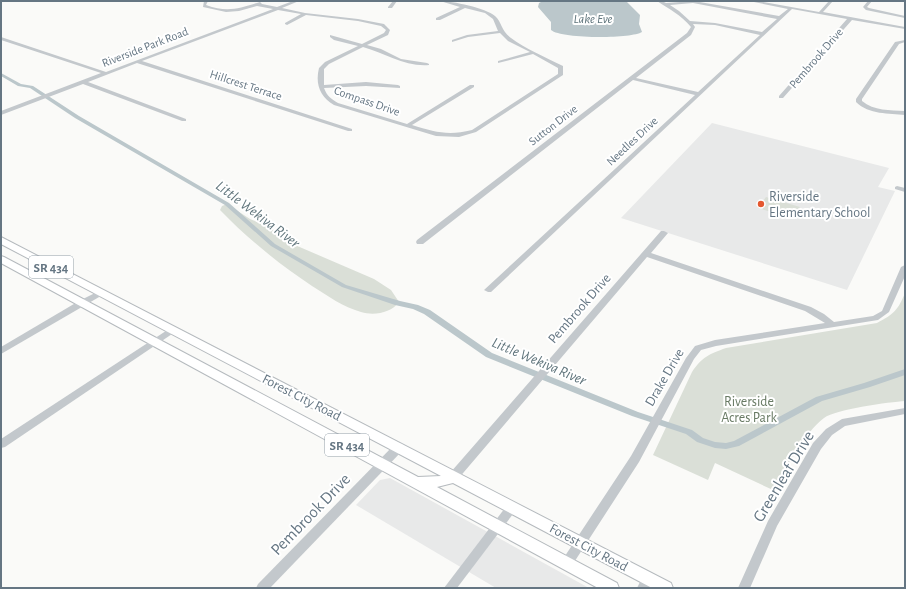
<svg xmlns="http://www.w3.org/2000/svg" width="906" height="589" font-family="'Alegreya Sans',sans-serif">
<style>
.built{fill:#e8e9e9}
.green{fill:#dadfd7}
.water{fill:#bbc7cb}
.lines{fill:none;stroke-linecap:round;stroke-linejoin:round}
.canal{fill:#bbc7cb;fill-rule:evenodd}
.major-casing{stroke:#b5babe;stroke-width:2}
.minor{fill:#c3c8cc;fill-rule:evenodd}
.major{fill:#fff;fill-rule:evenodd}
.poi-dot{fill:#e4572e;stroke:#fff;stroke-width:1.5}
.labels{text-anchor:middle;stroke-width:4;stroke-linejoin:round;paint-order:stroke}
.far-street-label{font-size:12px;fill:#657683;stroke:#fff}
.far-water-label{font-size:13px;font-style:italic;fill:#60757c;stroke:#fff}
.shield{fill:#fff;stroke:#939fa8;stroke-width:1}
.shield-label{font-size:13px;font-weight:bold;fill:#657683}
.poi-label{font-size:14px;fill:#657683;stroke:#fff;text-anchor:start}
.street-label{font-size:14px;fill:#657683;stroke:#fff}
.park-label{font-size:14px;fill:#687a64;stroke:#fff}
.water-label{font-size:15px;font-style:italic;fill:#60757c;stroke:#fff}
.near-street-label{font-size:17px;fill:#657683;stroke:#fff}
</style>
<rect width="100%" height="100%" fill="#fafaf8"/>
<g class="built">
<path d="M712 123 889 168 878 187 895 191 847 290 621 218Z"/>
<path d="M390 478 589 588H496L356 505 380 480Z"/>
</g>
<g class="green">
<path d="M766 197 800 207 792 218 758 208Z"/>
<path d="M227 204 250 219 270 227 288 242 374 279 391 290 399 302C391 313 374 316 361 312 343 307 328 296 312 286 279 264 248 239 220 210L222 206Z"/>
<path d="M905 293V401C890 402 836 409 824 418 804 433 787 468 773 490L715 463 708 480 653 455 692 372C702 357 709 354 726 348L877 323C894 314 898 310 905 293Z"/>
</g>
<path class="water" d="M543 1H624L627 2 640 15 639 24 642 32C631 39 561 39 551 30V22L538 7 539 3Z"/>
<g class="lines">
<path class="canal" d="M1 73 21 84 33 86 79 116 229 203 275 244 346 285 400 301 418 305 430 310 492 353 638 412 692 430 703 438 715 442 726 443 734 441 816 397 864 383 905 369V375L870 387 822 401 739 446 726 449 715 448 697 442 686 434 632 416 486 357 424 314 413 309 395 305 342 287 271 246 225 205 75 118 30 88 18 86 1 76Z"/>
<g class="major-casing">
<path id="major" d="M1 237 671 583 673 588H652L453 483 437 487 617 583 619 588H598L1 263V256L4 257 418 477 441 476 1 244Z"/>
</g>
<g class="minor">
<path d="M204 1H208L206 5C228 13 240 8 260 2L262 4 277 7 293 1H299L282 8 305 13 358 19 384 24 390 30 388 35 367 45 381 49 401 59 427 63 429 64V65C405 67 385 53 363 47L329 64 324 69V85L366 82 398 85 400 86V88L366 86 324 88C327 96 331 99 338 103L407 124 470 85H474V87L412 125C435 132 448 136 472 130L558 74V68L533 54 498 63V61L530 52 508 41 500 33 468 37 452 42V40L467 35 498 31 493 19 485 13 465 8 440 20H436V18L460 7 440 1C452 1 486 8 495 16 502 22 501 31 511 38 524 48 547 58 563 66V75L476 132 459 137 436 136 334 105C320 97 315 84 319 68L325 62 358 46 334 40 330 37V35L362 44 384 33 386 30 381 26 358 21 306 15 287 25 285 24V23L301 14 278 10 142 61 352 129V131H348L137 63 88 82 186 119V121H182L83 84 1 115V111L101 73 1 40V37L106 72 273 9 257 6 239 11 226 12 203 7Z"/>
<path d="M393 1H397L392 8H388V7Z"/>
<path d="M657 1H662L666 3 694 1 779 16 788 9 749 1H758L819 12 829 1H833L823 12 905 27V29L852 20 783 98H779V96L847 19 792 9 491 292H488L484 290 695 95 633 80 423 244H417L416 242 417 240 687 33 691 27C681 15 669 9 657 1ZM693 3 777 19 762 32 715 23 690 21 679 11 670 5ZM693 24 715 25 760 35 698 92 636 78 691 35 695 27Z"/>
<path d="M868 1H872L867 7 869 8 905 16V18L866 10 863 7Z"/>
<path d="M905 40V42L899 44 862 99V101C874 111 890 110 905 111V115C889 113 869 115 856 102V99L895 42Z"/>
<path d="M897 186 905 188V192L895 189V187Z"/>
<path d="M661 231H664L668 233 651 253 811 307 824 314 834 322 873 316 882 311 901 267 905 265V276L889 312 878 320 716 346 701 350 694 359 639 462 571 567 567 568 563 567 561 563 563 559 631 456 686 358 695 346 715 340 825 323 805 311 647 257 458 479 454 480 450 479 449 476 450 473Z"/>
<path d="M99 291H102L106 293 1 354V347L79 301Z"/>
<path d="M172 327 175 328 176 330 175 332 5 447 1 448V439Z"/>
<path d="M905 408V414L845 426 832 435 821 449 777 526 750 588H738L768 521 813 443 826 429 842 419Z"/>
<path d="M399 443 403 444 404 447 403 450 270 588H256L258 584 395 444Z"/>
<path d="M512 503 516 504 517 507 516 510 457 588H444L508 504Z"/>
<path d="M648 573 652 574 654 578 649 588H637L644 574Z"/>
</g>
<use href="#major" class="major"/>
</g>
<circle class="poi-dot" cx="761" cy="204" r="4"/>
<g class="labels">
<g class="far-street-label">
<text transform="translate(145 47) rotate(-21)" y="4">Riverside Park Road</text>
<text transform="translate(816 58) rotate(-49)" y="4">Pembrook Drive</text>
<text transform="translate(246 85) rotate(18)" y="4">Hillcrest Terrace</text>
<text transform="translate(367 101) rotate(19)" y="4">Compass Drive</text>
<text transform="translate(553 125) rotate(-38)" y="4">Sutton Drive</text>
<text transform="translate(632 141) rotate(-43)" y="4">Needles Drive</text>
</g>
<g class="far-water-label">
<text x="593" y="23">Lake Eve</text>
</g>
<g class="shield">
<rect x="29" y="256" width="44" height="22" rx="3"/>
<rect x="325" y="434" width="44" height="22" rx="3"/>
</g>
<g class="shield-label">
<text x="51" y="272">SR 434</text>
<text x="347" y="450">SR 434</text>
</g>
<g class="poi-label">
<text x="769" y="201">Riverside<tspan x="769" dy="16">Elementary School</tspan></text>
</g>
<g class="street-label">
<text transform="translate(579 308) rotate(-49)" y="5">Pembrook Drive</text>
<text transform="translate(664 377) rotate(-60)" y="5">Drake Drive</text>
<text transform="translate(302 397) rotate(27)" y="5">Forest City Road</text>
<text transform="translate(589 547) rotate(28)" y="5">Forest City Road</text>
</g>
<g class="park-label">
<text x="749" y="406">Riverside<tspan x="749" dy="16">Acres Park</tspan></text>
</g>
<g class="water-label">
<text transform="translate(258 214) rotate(37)" y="5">Little Wekiva River</text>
<text transform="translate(539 361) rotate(23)" y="5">Little Wekiva River</text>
</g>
<g class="near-street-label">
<text transform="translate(783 476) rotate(-59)" y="6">Greenleaf Drive</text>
<text transform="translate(310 514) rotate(-46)" y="6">Pembrook Drive</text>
</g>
</g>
<rect width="906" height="589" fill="none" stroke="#657683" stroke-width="4"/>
</svg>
